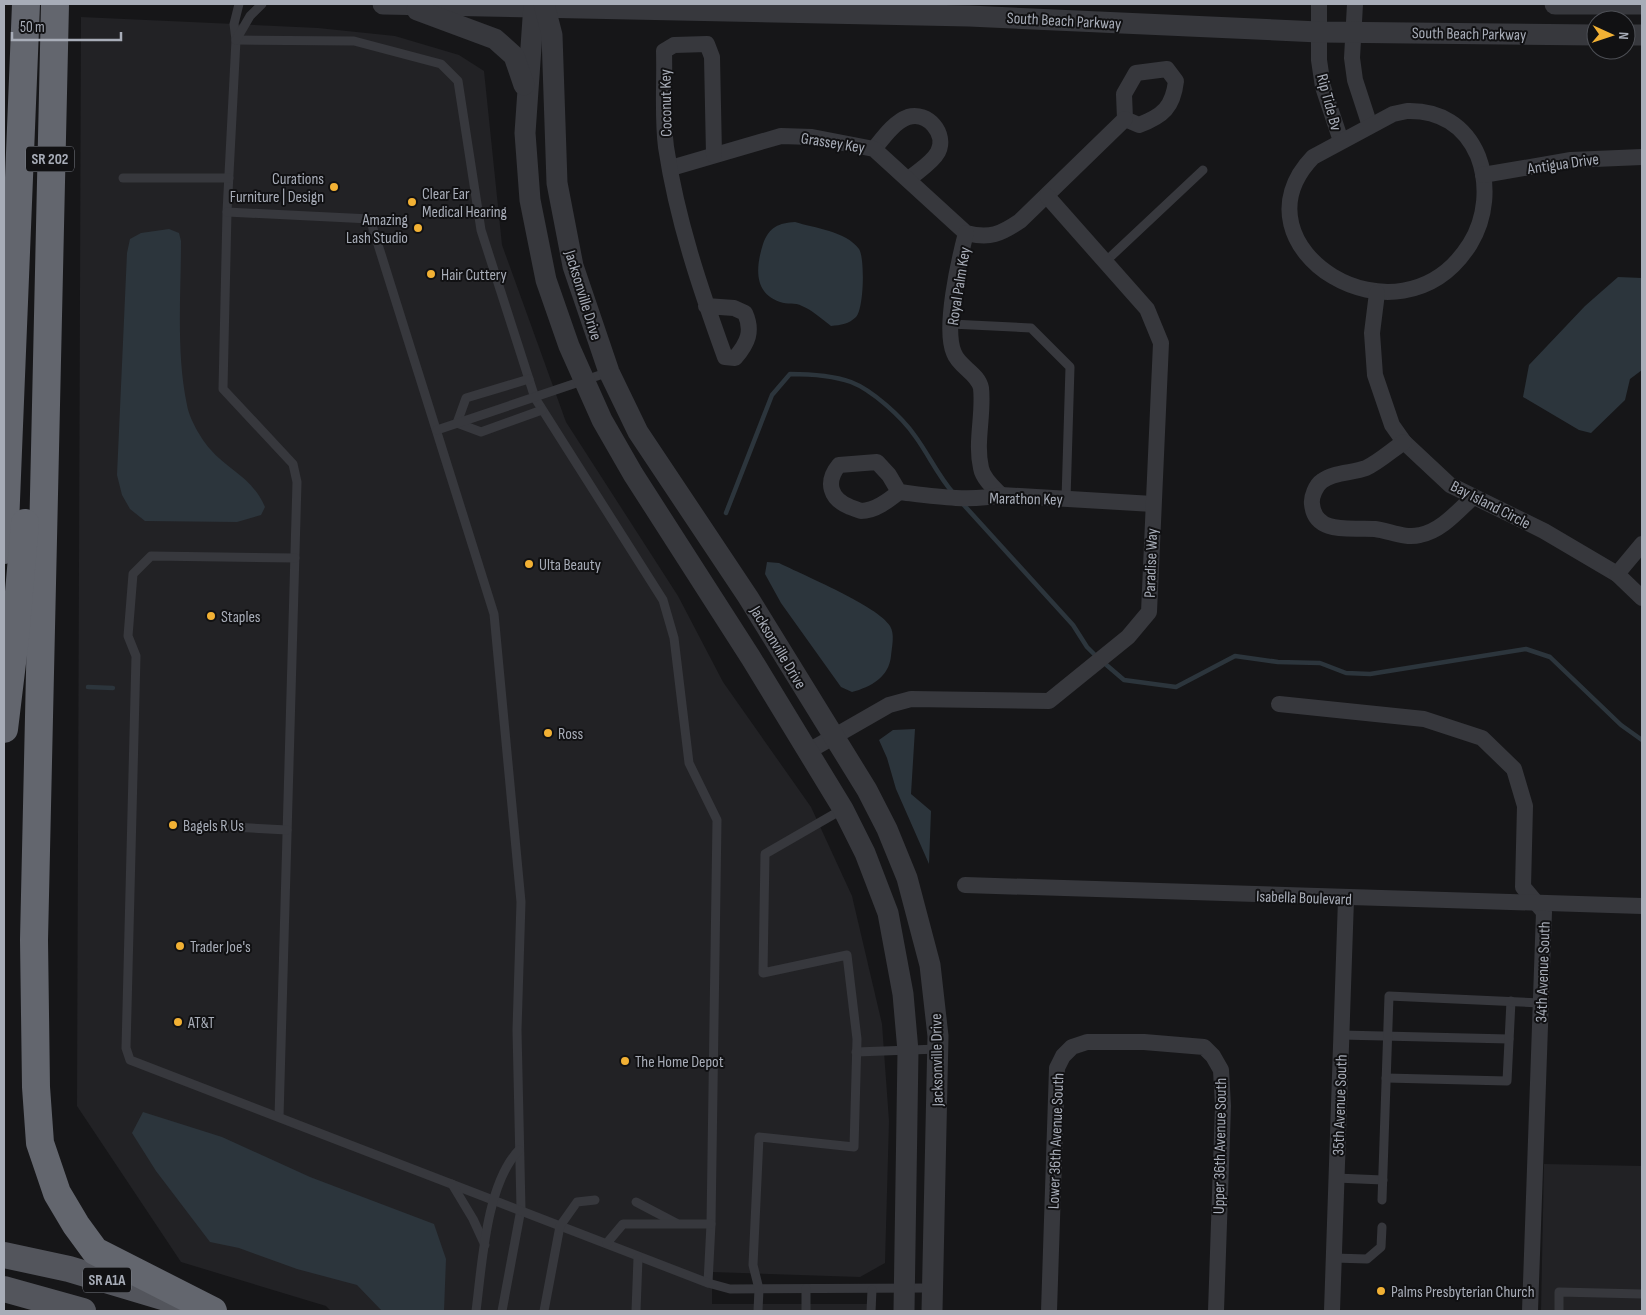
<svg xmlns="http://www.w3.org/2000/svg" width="1646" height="1315" font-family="'Sofia Sans Condensed',sans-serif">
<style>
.built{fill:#222225}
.water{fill:#2c353c}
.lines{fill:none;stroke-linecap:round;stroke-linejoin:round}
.stream{stroke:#2c353c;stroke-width:4.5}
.service{stroke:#37383d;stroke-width:9}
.minor{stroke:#37383d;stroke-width:16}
.tertiary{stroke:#37383d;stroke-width:21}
.primary{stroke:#53555c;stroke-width:26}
.motorway{stroke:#63666e;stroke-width:28}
.poi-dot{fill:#f2b134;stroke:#111113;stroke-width:2}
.labels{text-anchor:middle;stroke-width:4;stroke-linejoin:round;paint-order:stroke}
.shield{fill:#111113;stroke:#7b7e86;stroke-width:1}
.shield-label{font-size:15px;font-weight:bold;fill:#a8adb8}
.street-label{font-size:16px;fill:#a8adb8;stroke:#111113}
.poi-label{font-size:16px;fill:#a8adb8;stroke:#111113;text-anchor:start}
</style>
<rect width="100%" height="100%" fill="#161618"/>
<g class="built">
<path d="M81 17 318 28 395 36 459 55 484 71 502 245 566 422 678 596 723 682 811 807 852 896 882 1024 889 1121 885 1263 860 1277 712 1272V1304H876L875 1311H331L326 1306 181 1262 77 1106Z"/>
<path d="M1544 1164 1642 1166V1311H1541Z"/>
</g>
<g class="water">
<path d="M795 222C814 228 846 231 859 249 865 258 864 309 856 317 849 324 841 325 831 326 822 319 812 310 802 306 795 302 787 305 780 302 753 293 756 266 763 244 769 227 779 223 795 222Z"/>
<path d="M169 229 179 233 181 241C181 295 176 352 187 405 189 418 201 439 210 449 229 471 252 477 265 507L261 515 237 522 145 521 130 509 122 495 117 475 127 253 130 239 141 233Z"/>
<path d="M1618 277 1642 278V370L1630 379 1625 400 1591 433 1579 430 1523 397 1529 365 1585 306Z"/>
<path d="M767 562 779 563C803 575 878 606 890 626 895 634 892 646 891 656 889 677 871 687 852 692L841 687 781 603 765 574Z"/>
<path d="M915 729 911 794 931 811 929 864 896 789 887 758 879 740 893 730Z"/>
<path d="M143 1112 222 1137 310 1177 434 1224 446 1259 444 1311H382L357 1285 297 1269 239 1248 210 1242 156 1171 132 1133Z"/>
</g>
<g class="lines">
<g class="stream">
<path d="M962 503 1073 625 1087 647 1097 657"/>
<path d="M726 513 772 395 790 374C810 374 831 375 851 382 872 390 902 417 915 436 929 455 938 476 954 494"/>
<path d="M1103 662 1124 680 1176 687 1235 656 1278 662 1320 663 1346 673 1370 674 1526 649 1550 657 1621 725 1642 740"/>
<path d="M88 687 113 688"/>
</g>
<g class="service">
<path d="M239 4 234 24 236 40 227 212 223 389 293 464 297 482 279 1117"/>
<path d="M236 40 354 41 441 64 458 81 481 230 535 398 663 600 674 638 689 763 717 820 711 1224 708 1283"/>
<path d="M236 40 250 16 262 4"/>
<path d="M123 178H229"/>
<path d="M227 212 370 219 494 614 521 902 517 1030 521 1209 502 1311"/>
<path d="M1105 262 1203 170"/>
<path d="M951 324 1031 328 1070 367 1066 499"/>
<path d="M529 379 466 398 457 423 481 432 542 410"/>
<path d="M437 430 609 372"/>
<path d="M295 558 151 556 133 574 128 636 136 656 126 1048 130 1060 708 1283 730 1289 932 1288"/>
<path d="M232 827 287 830"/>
<path d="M1341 1035 1509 1039"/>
<path d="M856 1052 938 1049"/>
<path d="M1386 1078 1507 1081 1511 1001"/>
<path d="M1336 1178 1383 1180"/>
<path d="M452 1184 473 1219 485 1245"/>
<path d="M1382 1200 1389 996 1541 1003"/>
<path d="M636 1202 676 1223"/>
<path d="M607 1243 623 1224H711"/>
<path d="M1334 1258 1367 1259 1381 1247 1382 1227"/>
<path d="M476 1311C482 1265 486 1184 519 1150"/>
<path d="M544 1311 560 1226 577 1202 595 1200"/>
<path d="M636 1311 638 1258"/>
<path d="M758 1311 759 1289 753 1265 759 1137 854 1147 857 1039 847 955 763 973 765 854 843 809"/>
<path d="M806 1311V1289"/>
<path d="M871 1311 872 1290"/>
<path d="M1559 1311V1292L1642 1294"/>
</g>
<g class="minor">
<path d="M1319 4V60L1323 87 1341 141"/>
<path d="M1355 4 1352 58 1355 80 1370 126"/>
<path d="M1167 69 1176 81C1173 107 1163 116 1139 125L1125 119 1124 94 1136 73Z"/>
<path d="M1407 111C1439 110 1465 125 1478 156 1489 185 1486 218 1470 244 1399 357 1227 246 1313 157L1393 114Z"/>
<path d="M874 149C883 138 894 122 908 117 928 111 947 134 938 152 932 163 918 171 909 179"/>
<path d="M671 168 781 136 812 137 874 149 966 233C990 239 1001 234 1020 221L1125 119"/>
<path d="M1483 175 1571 160 1642 157"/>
<path d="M966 233C959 260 943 329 954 353 959 367 978 373 981 388 984 414 975 442 981 468 983 479 994 488 1001 495"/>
<path d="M1377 293 1372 333 1375 375 1392 425 1404 442 1450 485 1544 531 1617 574"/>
<path d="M706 306 734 308 745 313C753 331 748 343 735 358L725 357C700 288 677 220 666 147 662 116 665 83 664 51L674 45 707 44 712 57 714 155"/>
<path d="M1404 442C1392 450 1379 462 1366 468 1353 473 1333 472 1322 481 1316 485 1311 497 1312 504 1315 536 1353 527 1375 529 1390 531 1405 539 1420 535 1441 531 1457 512 1472 498"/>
<path d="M899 492C889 500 875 511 861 511 858 510 853 508 850 507 830 499 825 482 839 465L877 462 889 475 899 492C932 496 968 502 1001 495L1153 504"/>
<path d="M1642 544 1617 574 1642 598"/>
<path d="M1279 704 1424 719 1482 738 1514 769 1525 806 1523 887 1544 912 1530 1311"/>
<path d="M807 752 889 705 911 699 1049 701 1128 637 1149 612 1161 343 1147 309 1047 196"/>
<path d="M965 885 1642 906"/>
<path d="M1049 1311 1057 1068 1063 1056 1072 1047 1087 1042H1144L1204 1047 1213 1056 1221 1070 1223 1106 1216 1311"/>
<path d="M1332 1311 1346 899"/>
</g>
<g class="tertiary">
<path d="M383 4 969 16 1319 32 1596 35"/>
<path d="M534 4 525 133 530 200 546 280 569 346 602 420 633 474 751 658 843 809 865 853 888 913 903 994 908 1051 904 1311"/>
<path d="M544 4 552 35 557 183 573 266 609 372 638 432 748 597 867 790 887 829 907 878 930 965 938 1036 932 1311"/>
<path d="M1555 4H1642"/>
<path d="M417 10 495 39 514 56 524 85"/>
<path d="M1626 35H1642"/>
</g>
<g class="primary">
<path d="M4 1255 69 1269 176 1301"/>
<path d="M4 1289 83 1311"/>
</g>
<g class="motorway">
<path d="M55 4 34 940 36 1087 40 1143 57 1193 76 1225 95 1251 213 1311"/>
<path d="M4 550 26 4"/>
<path d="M4 729 15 638 25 523"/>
</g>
</g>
<g class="poi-dot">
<circle cx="334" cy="187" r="5"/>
<circle cx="412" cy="202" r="5"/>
<circle cx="418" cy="228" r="5"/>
<circle cx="431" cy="274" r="5"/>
<circle cx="529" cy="564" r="5"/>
<circle cx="211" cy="616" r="5"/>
<circle cx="548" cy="733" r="5"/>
<circle cx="173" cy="825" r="5"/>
<circle cx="180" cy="946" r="5"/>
<circle cx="178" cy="1022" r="5"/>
<circle cx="625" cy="1061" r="5"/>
<circle cx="1381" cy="1291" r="5"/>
</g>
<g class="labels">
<g class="shield">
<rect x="26" y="146.5" width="48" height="25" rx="4"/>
<rect x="83" y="1267.5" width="48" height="25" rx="4"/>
</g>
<g class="shield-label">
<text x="50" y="164">SR 202</text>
<text x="107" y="1285">SR A1A</text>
</g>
<g class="street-label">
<text transform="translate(1064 20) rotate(3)" y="6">South Beach Parkway</text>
<text transform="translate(1469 33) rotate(1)" y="6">South Beach Parkway</text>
<text transform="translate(1330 102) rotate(75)" y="6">Rip Tide Bv</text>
<text transform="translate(665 103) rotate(-91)" y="6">Coconut Key</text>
<text transform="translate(833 142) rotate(9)" y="6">Grassey Key</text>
<text transform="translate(1563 163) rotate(-8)" y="6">Antigua Drive</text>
<text transform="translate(958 286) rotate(-81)" y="6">Royal Palm Key</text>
<text transform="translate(584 295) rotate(73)" y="6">Jacksonville Drive</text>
<text transform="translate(1026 498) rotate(1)" y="6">Marathon Key</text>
<text transform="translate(1491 504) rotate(27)" y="6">Bay Island Circle</text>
<text transform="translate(1150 563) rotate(-88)" y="6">Paradise Way</text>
<text transform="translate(779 647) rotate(59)" y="6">Jacksonville Drive</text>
<text transform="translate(1304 897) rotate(2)" y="6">Isabella Boulevard</text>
<text transform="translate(1542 972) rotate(-88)" y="6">34th Avenue South</text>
<text transform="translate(936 1060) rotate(-91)" y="6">Jacksonville Drive</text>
<text transform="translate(1339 1105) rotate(-88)" y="6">35th Avenue South</text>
<text transform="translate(1055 1141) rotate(-88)" y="6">Lower 36th Avenue South</text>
<text transform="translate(1219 1146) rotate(-89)" y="6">Upper 36th Avenue South</text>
</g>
<g class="poi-label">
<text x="324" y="184" text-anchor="end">Curations<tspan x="324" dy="18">Furniture | Design</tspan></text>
<text x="422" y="199">Clear Ear<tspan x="422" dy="18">Medical Hearing</tspan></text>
<text x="408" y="225" text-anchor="end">Amazing<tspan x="408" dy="18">Lash Studio</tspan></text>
<text x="441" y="280">Hair Cuttery</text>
<text x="539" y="570">Ulta Beauty</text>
<text x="221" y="622">Staples</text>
<text x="558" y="739">Ross</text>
<text x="183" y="831">Bagels R Us</text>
<text x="190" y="952">Trader Joe's</text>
<text x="188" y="1028">AT&amp;T</text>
<text x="635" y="1067">The Home Depot</text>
<text x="1391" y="1297">Palms Presbyterian Church</text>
</g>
</g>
<rect width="1646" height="1315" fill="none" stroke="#a8adb8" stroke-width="10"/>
<g transform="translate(1611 35) rotate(93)"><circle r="24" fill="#111113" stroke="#4d4f55"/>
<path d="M0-4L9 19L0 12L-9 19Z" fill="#f2b134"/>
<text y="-8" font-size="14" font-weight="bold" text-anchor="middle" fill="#a8adb8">N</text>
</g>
<path d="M12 32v8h109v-8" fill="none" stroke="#a8adb8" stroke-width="2.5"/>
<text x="20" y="32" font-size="15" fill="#a8adb8" stroke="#111113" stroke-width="4" paint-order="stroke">50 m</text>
</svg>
